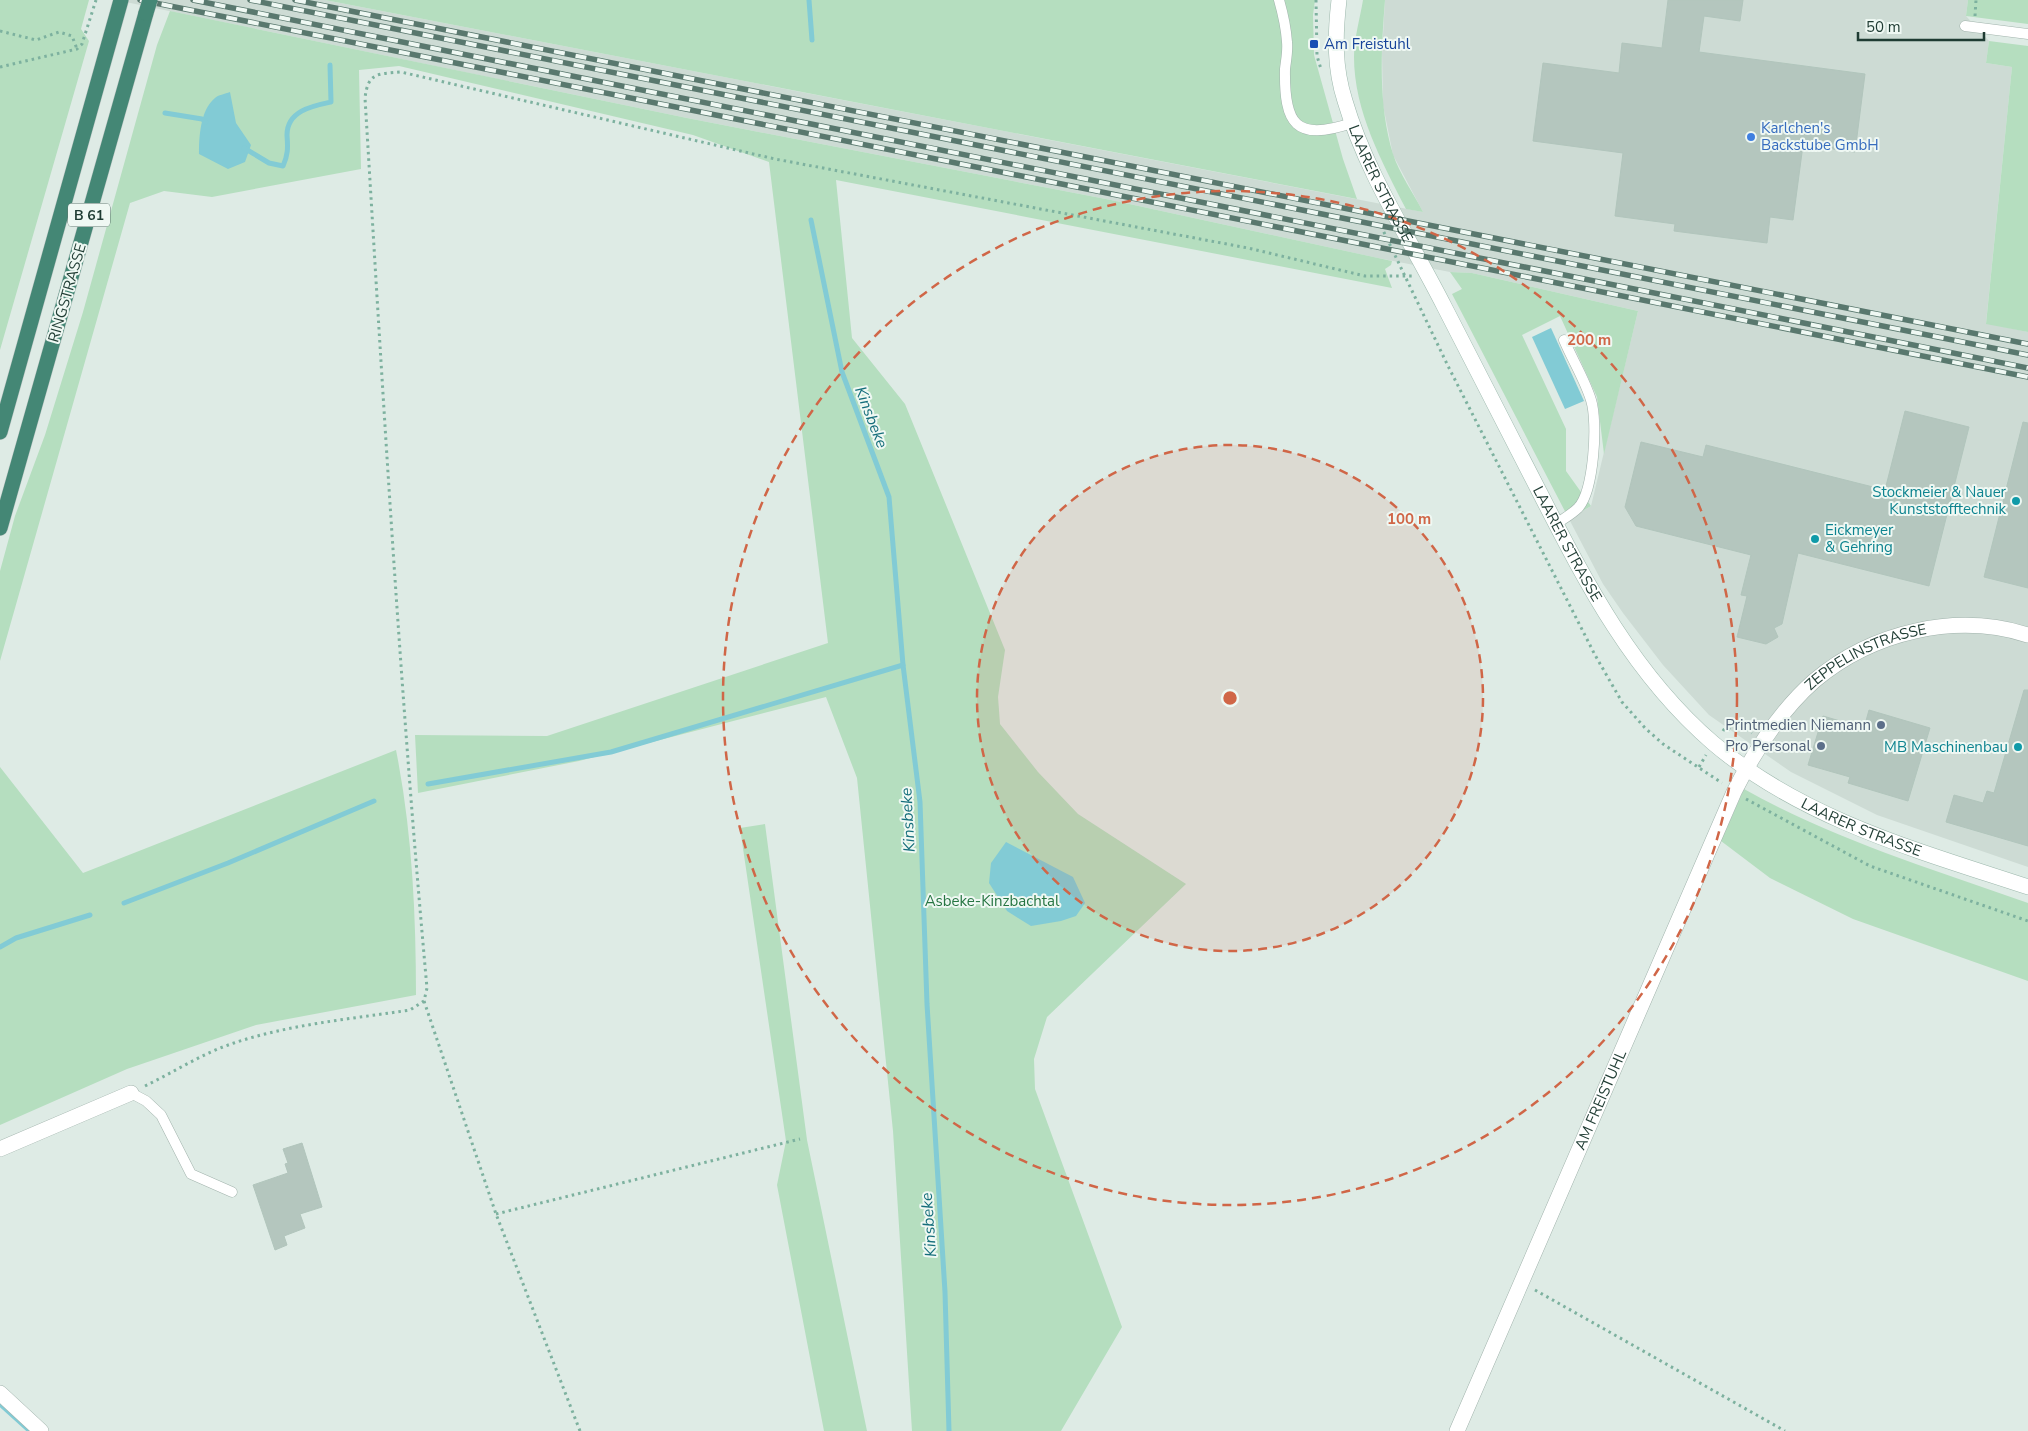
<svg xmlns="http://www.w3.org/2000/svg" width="2028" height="1431" font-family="'Nunito Sans',sans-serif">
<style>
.built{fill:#cddbd4}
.green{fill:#b5debf}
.water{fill:#82cbd5}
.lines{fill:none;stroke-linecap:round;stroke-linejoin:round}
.stream{stroke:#82cbd5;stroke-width:5}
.building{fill:#b4c6be;stroke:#b1c5bc}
.service-casing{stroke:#a1b3ac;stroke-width:11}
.minor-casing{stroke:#a1b3ac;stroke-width:16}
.secondary-casing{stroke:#9db8ad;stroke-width:16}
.trunk-casing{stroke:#c0c8c6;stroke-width:16}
.path{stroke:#7db19f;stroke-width:3;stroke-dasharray:2.5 4;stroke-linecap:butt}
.service{stroke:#fff;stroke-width:10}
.minor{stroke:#fff;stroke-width:15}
.secondary{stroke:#fff;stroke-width:15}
.trunk{stroke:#448775;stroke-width:15}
.rail-casing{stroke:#59786e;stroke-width:5.5}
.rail{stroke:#eff8f3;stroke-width:4;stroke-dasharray:11;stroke-linecap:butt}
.trunk-bridge-casing{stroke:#c0c8c6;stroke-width:16;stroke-linecap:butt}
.trunk-bridge{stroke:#448775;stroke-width:15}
.ring{fill:none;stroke:#d06647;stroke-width:2.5;stroke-dasharray:9 6}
.transit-dot{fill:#1a4fb4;stroke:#eff8f3;stroke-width:2}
.shop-dot{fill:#3f7fe0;stroke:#eff8f3;stroke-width:2}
.culture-dot{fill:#0f9aa8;stroke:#eff8f3;stroke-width:2}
.service-dot{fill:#5c6f8a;stroke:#eff8f3;stroke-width:2}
.labels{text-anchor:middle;stroke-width:4;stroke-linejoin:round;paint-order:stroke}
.shield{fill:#eff8f3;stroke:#5d746d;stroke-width:1}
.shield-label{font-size:14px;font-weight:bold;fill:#1f3c33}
.transit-label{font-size:15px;fill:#164399;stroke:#eff8f3;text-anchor:start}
.shop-label{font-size:15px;fill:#366cbe;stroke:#eff8f3;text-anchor:start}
.street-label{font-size:15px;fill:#1f3c33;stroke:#eff8f3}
.culture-label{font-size:15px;fill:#0d838f;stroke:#eff8f3;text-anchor:end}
.service-label{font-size:15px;fill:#4e5e75;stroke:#eff8f3;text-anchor:end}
.park-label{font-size:15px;fill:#267542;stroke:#eff8f3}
.water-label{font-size:16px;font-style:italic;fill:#156e7b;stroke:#eff8f3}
.centre{fill:#d06647;stroke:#eff8f3;stroke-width:2.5}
.ring-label{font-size:15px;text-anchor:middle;font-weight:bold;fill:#d06647;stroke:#eff8f3;stroke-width:4;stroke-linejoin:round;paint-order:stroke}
</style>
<rect width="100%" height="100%" fill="#deebe5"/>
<path class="built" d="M116 0H325L1423 212 1393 155 1383 105 1382 53 1385 0H1968L1966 16 1989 41 1986 63 2012 67 1986 323 2028 332V867L1877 815 1791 772 1709 715 1663 665 1623 613 1603 584 1569 519 1591 506 1638 311 1472 273 1450 272 1378 258 1111 200 687 118Z"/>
<g class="green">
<path d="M0 0H89L81 29 89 41 0 350Z"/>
<path d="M325 0H1315L1313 15 1314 55 1343 159 1357 199Z"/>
<path d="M1363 0H1385C1381 50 1378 105 1393 154 1399 173 1414 194 1423 212L1406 209C1382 162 1354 111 1354 57 1354 39 1360 18 1363 0Z"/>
<path d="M1968 0H2028V24L1966 16Z"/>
<path d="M170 11 687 118 1111 200 1392 261 1391 265 1385 269 1392 288 836 180 852 338 905 404 1005 650 998 697 1000 724 1038 772 1078 814 1186 884 1047 1017 1034 1059 1035 1089 1122 1327 1061 1431H912L893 1131 857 778 826 697 579 761 418 793 415 735 547 736 828 643 769 162 693 135 399 66 359 70 361 169 212 197 164 191 130 203 0 661V571L15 516 45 435 83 312 157 45Z"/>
<path d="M1989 41 2028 46V332L1986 324 2012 67 1986 63Z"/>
<path d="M1450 272 1472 273 1638 311 1604 454 1597 397 1560 316 1522 335 1566 429V471L1591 506 1569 519 1452 294 1462 289Z"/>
<path d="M396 750C412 830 416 913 416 995L256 1025 127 1069 0 1125V767L83 873Z"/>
<path d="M1744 789C1833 839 1932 869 2028 903V981L1853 919 1770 878 1721 841Z"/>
<path d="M765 824 807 1140 867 1431H824L777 1185 786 1141 740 828Z"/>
</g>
<g class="water">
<path d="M230 92 236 123 251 145 245 162 228 169 199 154C199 138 200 110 215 98 218 95 225 94 230 92Z"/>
<path d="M1551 328 1584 401 1565 409 1532 337Z"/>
<path d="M1006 842 1073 877 1085 903 1076 916 1061 921 1031 926 1007 911 989 883 991 863Z"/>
</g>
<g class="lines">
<g class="stream">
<path d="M809 0 812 40"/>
<path d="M165 113 202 119 206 122"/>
<path d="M244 148 269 163 283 166C288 155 288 148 287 135 287 111 312 106 331 102L330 65"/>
<path d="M811 220 842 372 889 497 903 665 920 802 927 1004 945 1292 949 1431"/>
<path d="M428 784 611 752 903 665"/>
<path d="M124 903 228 863 374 801"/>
<path d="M0 947 16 938 90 915"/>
<path d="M0 1404 30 1431"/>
</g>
</g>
<g class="building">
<path d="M1668 0H1743L1740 21 1704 16 1699 52 1865 74 1855 152 1803 145 1793 220 1770 217 1767 243 1674 231 1675 224 1615 216 1623 153 1533 141 1543 63 1619 73 1622 43 1662 48Z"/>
<path d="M1905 411 1969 427 1929 586 1798 553 1782 624 1774 628 1778 637 1766 644 1737 637 1747 596 1741 595 1751 555 1636 526 1625 507 1641 442 1703 457 1706 445 1885 490Z"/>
<path d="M2023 422 2028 423V588L1984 577Z"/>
<path d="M2024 690H2028V846L1946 822 1954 795 1983 803 1987 791 1994 793Z"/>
<path d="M1869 710 1930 728 1908 801 1848 783 1850 777 1808 765 1823 716 1864 728Z"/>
<path d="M302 1143 322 1207 300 1214 305 1228 284 1236 287 1245 275 1250 253 1185 288 1173 285 1164 288 1163 283 1149Z"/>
</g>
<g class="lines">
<g class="service-casing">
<g id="service">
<path d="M1279 0C1283 14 1286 28 1287 42 1288 51 1286 60 1285 69 1284 124 1295 142 1352 123"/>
<path d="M1965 26 2028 34"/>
<path d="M1556 524C1563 519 1572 514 1578 508 1594 491 1598 422 1591 400 1585 380 1572 359 1564 340"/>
<path d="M131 1093 146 1101 161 1115 191 1174 232 1192"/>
</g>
</g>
<g class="minor-casing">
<g id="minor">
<path d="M0 1149 131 1093"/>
<path d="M0 1393 41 1431"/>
<path id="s1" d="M1457 1431 1734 792C1754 752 1780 711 1814 681 1872 632 1955 612 2028 635"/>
</g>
</g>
<g class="secondary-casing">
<g id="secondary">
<path id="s2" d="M1339 0C1335 35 1334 67 1345 101 1366 173 1410 239 1444 306 1476 369 1508 431 1540 493 1587 585 1634 675 1713 743 1802 819 1919 851 2028 887"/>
</g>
</g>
<g class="trunk-casing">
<g id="trunk">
<path d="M0 432 121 0"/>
<path d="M0 528 146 13"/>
</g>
</g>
<g class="path">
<path d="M1316 0 1317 56 1321 69"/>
<path d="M1975 16 1976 0"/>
<path d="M0 31 36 40 59 32 72 36 77 49"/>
<path d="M0 67 77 49 82 44 96 0"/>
<path d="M1381 226 1448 366 1595 655 1622 702 1645 728 1663 744 1722 783"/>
<path d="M1723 731 1725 728 1732 730 1746 728 1752 733"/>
<path d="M1699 767 1706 755"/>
<path d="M1746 799 1870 866 2028 921"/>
<path d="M424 1001 496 1214 580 1431"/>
<path d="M145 1086C174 1072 203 1053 234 1043 291 1024 351 1019 410 1010L424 1001 427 988C400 692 383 395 365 98 368 72 378 74 401 72L775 159 1248 248 1365 276H1412"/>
<path d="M496 1214 800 1139"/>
<path d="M1535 1290 1785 1431"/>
</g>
<use href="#service" class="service"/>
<use href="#minor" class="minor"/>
<use href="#secondary" class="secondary"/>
<use href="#trunk" class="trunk"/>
<g class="rail-casing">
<g id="rail">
<path d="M140 0 2028 377"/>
<path d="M193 0 2028 368"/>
<path d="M250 0 2028 355"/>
<path d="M295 0 2028 344"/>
</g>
</g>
<use href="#rail" class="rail"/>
<g class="trunk-bridge-casing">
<path id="trunk-bridge" d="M146 13 150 0"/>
</g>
<use href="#trunk-bridge" class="trunk-bridge"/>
</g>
<circle cx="1230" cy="698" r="253" fill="#d06647" fill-opacity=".12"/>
<g class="ring">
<circle cx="1230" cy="698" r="253"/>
<circle cx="1230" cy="698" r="507"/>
</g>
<rect class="transit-dot" x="1309" y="39" width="10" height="10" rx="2.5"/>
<circle class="shop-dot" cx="1751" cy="137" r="5"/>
<g class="culture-dot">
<circle cx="2016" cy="501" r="5"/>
<circle cx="1815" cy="539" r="5"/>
<circle cx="2018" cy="747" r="5"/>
</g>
<g class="service-dot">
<circle cx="1881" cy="725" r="5"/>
<circle cx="1821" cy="746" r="5"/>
</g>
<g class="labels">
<rect class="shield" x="68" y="203.5" width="42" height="23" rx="4"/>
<g class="shield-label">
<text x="89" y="220">B 61</text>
</g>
<g class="transit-label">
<text x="1324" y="49">Am Freistuhl</text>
</g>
<g class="shop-label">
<text x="1761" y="133">Karlchen's<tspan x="1761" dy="17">Backstube GmbH</tspan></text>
</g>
<g class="street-label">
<text dy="5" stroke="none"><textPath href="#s2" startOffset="192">LAARER STRASSE</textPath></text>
<text transform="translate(67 293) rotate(-74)" y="5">RINGSTRASSE</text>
<text dy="5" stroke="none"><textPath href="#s2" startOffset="598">LAARER STRASSE</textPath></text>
<text dy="5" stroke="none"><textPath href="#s1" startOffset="892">ZEPPELINSTRASSE</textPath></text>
<text dy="5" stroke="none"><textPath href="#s2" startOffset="1018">LAARER STRASSE</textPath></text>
<text dy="5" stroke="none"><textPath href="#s1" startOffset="361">AM FREISTUHL</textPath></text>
</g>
<g class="culture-label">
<text x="2006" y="497">Stockmeier &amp; Nauer<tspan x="2006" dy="17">Kunststofftechnik</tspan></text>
<text x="1825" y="535" text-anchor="start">Eickmeyer<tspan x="1825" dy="17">&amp; Gehring</tspan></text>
<text x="2008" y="752">MB Maschinenbau</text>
</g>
<g class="service-label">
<text x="1871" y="730">Printmedien Niemann</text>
<text x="1811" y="751">Pro Personal</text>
</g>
<g class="park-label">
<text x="992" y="906">Asbeke-Kinzbachtal</text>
</g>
<g class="water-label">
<text transform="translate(872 417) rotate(69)" y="6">Kinsbeke</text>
<text transform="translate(907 820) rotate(-93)" y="6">Kinsbeke</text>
<text transform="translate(928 1225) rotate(-94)" y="6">Kinsbeke</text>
</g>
</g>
<circle cx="1230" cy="698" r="8" class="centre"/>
<g class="ring-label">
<text x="1589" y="345">200 m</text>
<text x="1409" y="524">100 m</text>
</g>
<path d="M1858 32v8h126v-8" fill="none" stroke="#1f3c33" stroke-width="2.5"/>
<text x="1866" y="32" font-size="15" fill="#1f3c33" stroke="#eff8f3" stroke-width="4" paint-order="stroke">50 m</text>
</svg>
